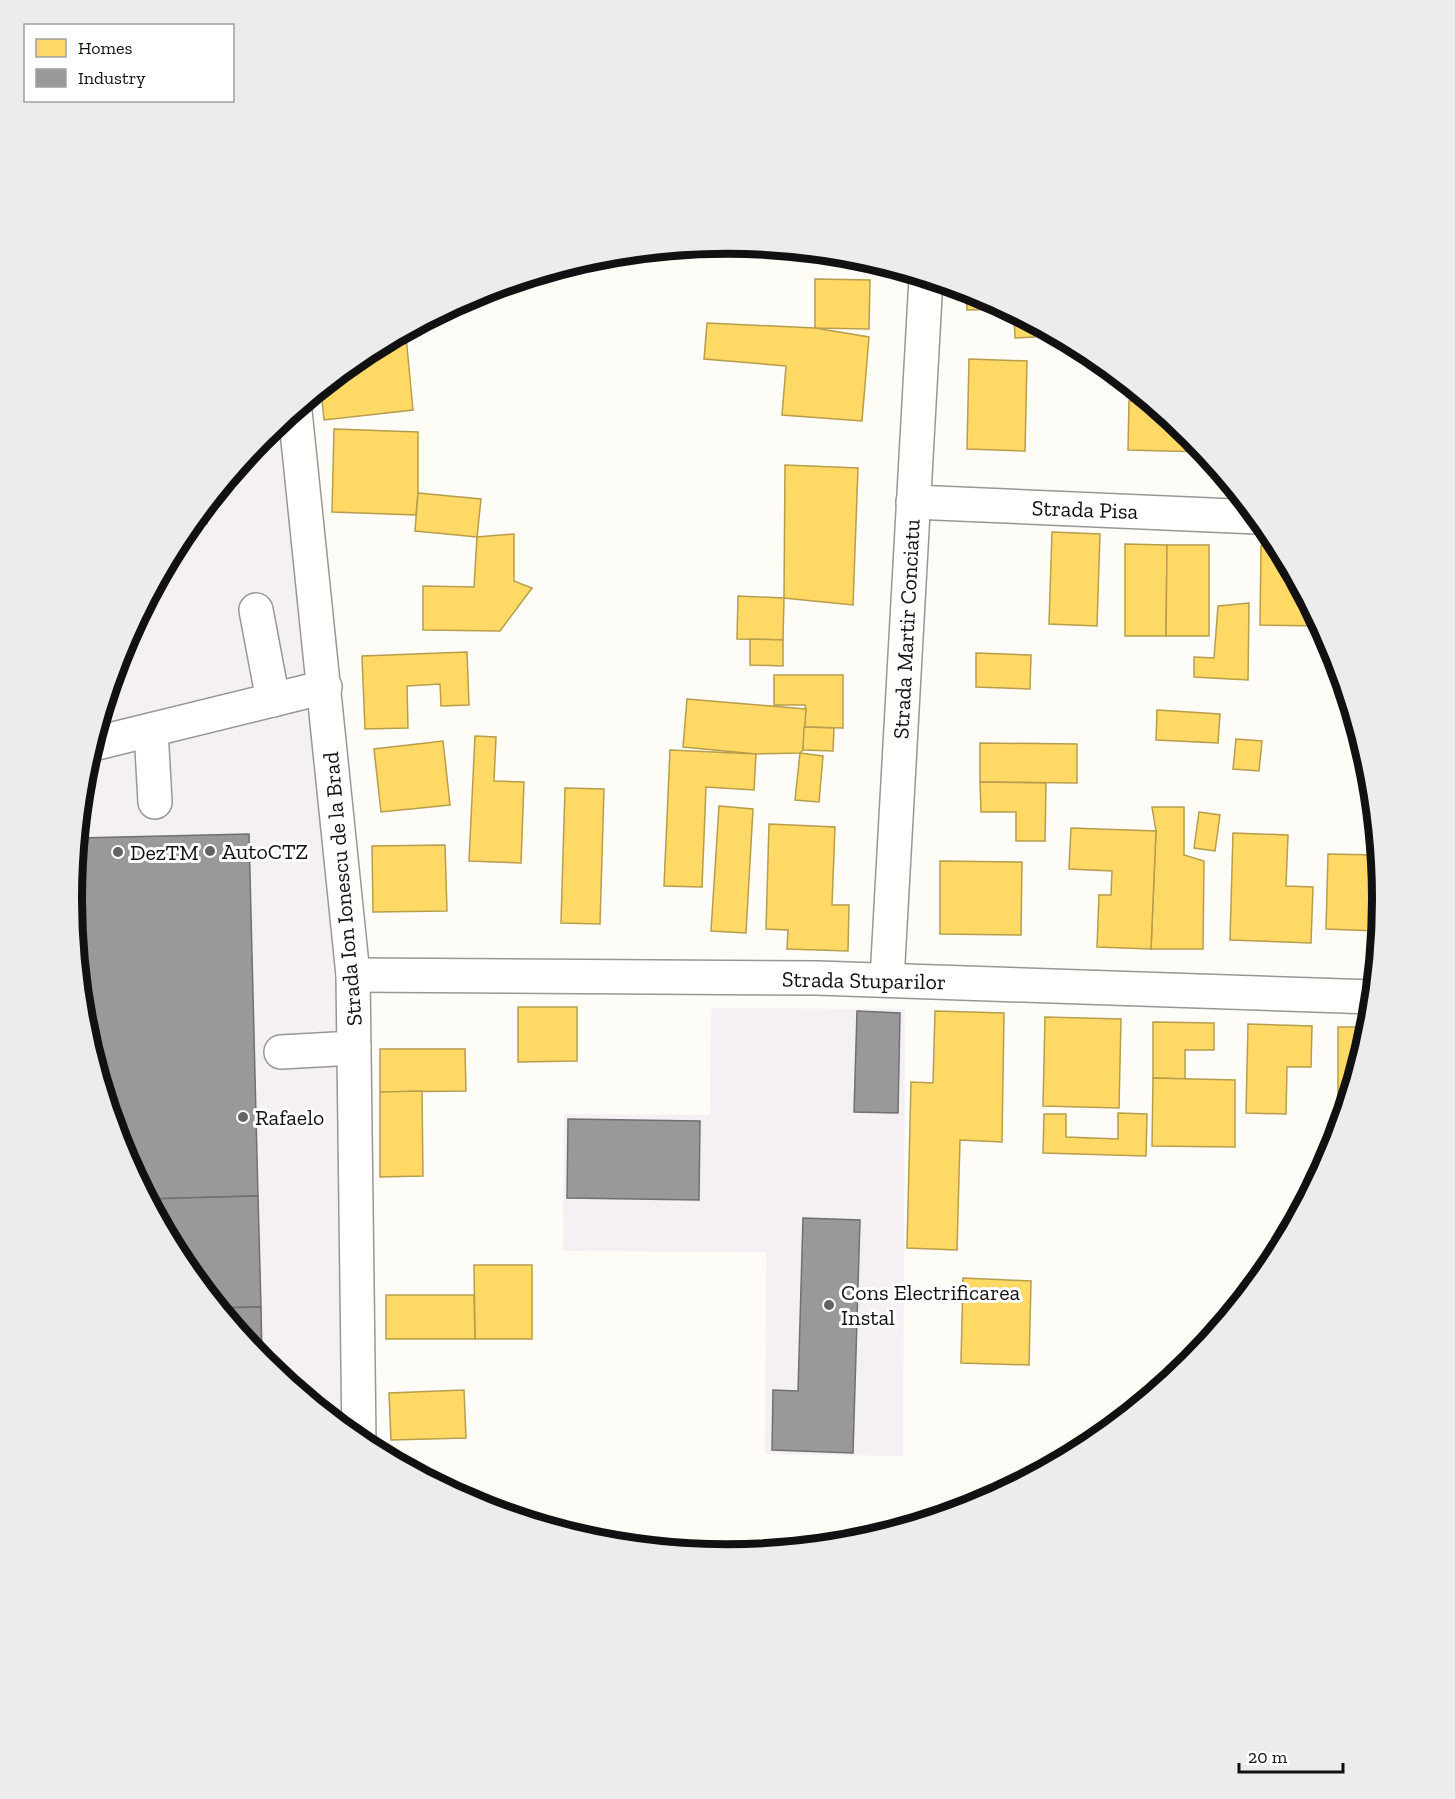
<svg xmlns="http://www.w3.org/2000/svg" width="1455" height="1799" font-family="'Zilla Slab',serif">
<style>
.industrial{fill:#f5f0f3}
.homes{fill:#ffd966;stroke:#b89d4c;stroke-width:1.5}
.industry{fill:#999;stroke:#707070;stroke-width:1.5}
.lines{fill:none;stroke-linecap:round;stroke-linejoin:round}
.minor-casing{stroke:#979795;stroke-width:36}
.minor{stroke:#fffffe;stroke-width:33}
.poi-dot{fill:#646362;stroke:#fff;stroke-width:2}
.labels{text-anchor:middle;stroke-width:6;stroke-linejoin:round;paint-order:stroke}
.street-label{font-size:22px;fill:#111;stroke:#fff}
.poi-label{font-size:22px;fill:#111;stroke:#fff;text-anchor:start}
.rim{fill:none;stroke:#111;stroke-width:8}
</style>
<rect width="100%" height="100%" fill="#fdfcf7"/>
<g class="industrial">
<path d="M308 400 353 975 359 1441 264 1363 182 1263 122 1150 85 1027 72 899 85 771 122 648 183 535 264 436Z"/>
<path d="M711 1008 905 1009 903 1456 765 1454 766 1252 563 1251 564 1114 710 1115Z"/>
</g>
<g class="homes">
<path d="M815 279 870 280 869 329 815 328Z"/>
<path d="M966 290 979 294 1006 309 967 310Z"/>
<path d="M1014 313 1035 324V337L1015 338Z"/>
<path d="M707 323 815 328 869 337 862 421 782 415 786 366 704 359Z"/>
<path d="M406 336 413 410 324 420 321 389 364 354 396 337Z"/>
<path d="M969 359 1027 361 1025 451 967 449Z"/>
<path d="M1129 401H1149L1191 436 1204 452 1128 450Z"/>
<path d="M334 429 418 432V493L416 515 332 512Z"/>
<path d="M785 465 858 468 853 605 784 598Z"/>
<path d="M418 493 481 499 477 537 415 531Z"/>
<path d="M206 507 207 524H191Z"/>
<path d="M1052 532 1100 534 1097 626 1049 624Z"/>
<path d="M514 534V581L532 588 500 631 423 630V586L474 587 477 537Z"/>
<path d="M1125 544 1167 545 1166 636H1125Z"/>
<path d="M1167 545H1209V636H1166Z"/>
<path d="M1261 546H1278L1321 626 1260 625Z"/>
<path d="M738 596 784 598 783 640 737 639Z"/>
<path d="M1249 603 1248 680 1194 677V657L1214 658 1218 606Z"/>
<path d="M750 639 783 640V666L750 665Z"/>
<path d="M467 652 469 705 441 706 440 684 407 686 408 728 365 729 362 656Z"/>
<path d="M976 653 1031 655 1030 689 976 687Z"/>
<path d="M774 675H843V728L804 727 806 709 805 705H774Z"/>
<path d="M687 699 806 709 803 750 800 753 756 754 683 747Z"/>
<path d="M1157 710 1220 714 1218 743 1156 740Z"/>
<path d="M804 727 834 728 833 751 803 750Z"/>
<path d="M475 736 496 737 494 781 524 782 521 863 469 861Z"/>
<path d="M1236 739 1262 741 1259 771 1233 769Z"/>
<path d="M443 741 450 805 381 812 374 749Z"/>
<path d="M980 743 1077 744V783L980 782Z"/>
<path d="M670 750 756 754 754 790 706 787 702 887 664 886Z"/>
<path d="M800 753 823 756 819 802 795 800Z"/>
<path d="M980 782 1046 783 1045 841H1016V812H981Z"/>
<path d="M565 788 604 789 600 924 561 923Z"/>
<path d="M719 806 753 809 746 933 711 931Z"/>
<path d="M1152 807H1184V855L1204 861 1203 949H1151L1156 831Z"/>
<path d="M1199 812 1220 815 1215 851 1194 848Z"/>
<path d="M769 824 835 827 832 905H849L848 951 787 949 788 930 766 929Z"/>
<path d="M1071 828 1156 831 1151 949 1097 947 1099 895H1111L1112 871 1069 869Z"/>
<path d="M1233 833 1288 835 1286 886 1313 887 1311 943 1230 940Z"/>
<path d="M445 845 447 911 373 912 372 846Z"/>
<path d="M1328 854 1379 855 1378 931 1326 929Z"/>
<path d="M940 861 1022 862 1021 935 940 934Z"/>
<path d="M518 1007H577V1061L518 1062Z"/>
<path d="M935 1011 1004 1013 1002 1142 960 1140 957 1250 907 1248 911 1082 933 1083Z"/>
<path d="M1045 1017 1121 1019 1119 1108 1043 1106Z"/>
<path d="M1153 1022 1214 1023V1050H1185V1079L1153 1078Z"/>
<path d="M1248 1024 1312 1026 1311 1067H1287L1286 1114 1246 1113Z"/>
<path d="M1338 1027H1370L1338 1134Z"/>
<path d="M380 1049H465L466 1091 380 1092Z"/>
<path d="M1153 1078 1235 1080V1147L1152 1146Z"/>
<path d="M422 1091 423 1176 380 1177V1092Z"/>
<path d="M1118 1113 1147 1114 1146 1156 1043 1153 1044 1114H1066V1137L1118 1139Z"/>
<path d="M474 1265H532V1339H475Z"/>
<path d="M963 1278 1031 1281 1029 1365 961 1363Z"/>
<path d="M386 1295H474L475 1339H386Z"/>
<path d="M464 1390 466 1438 391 1440 389 1393Z"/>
</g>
<g class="industry">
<path d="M249 834 258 1196 148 1199 122 1150 85 1027 72 899 78 838Z"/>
<path d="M857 1011 900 1013 898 1113 854 1112Z"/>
<path d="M568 1119 700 1121 699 1200 567 1198Z"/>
<path d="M258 1196 261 1307 219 1308 182 1263 148 1199Z"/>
<path d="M803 1218 860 1220 853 1453 772 1450 773 1390 798 1391Z"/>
<path d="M261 1307 262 1360 219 1308Z"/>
</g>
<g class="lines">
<g class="minor-casing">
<g id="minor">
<path d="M295 411 353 975 359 1441"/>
<path d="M913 502 1257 517"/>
<path d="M256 610 273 700"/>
<path d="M151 730 155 802"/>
<path d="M93 744 325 687"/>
<path d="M353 975 817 978 1373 997"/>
<path d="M887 980 926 278"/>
<path d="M281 1052 354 1048"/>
</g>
</g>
<use href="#minor" class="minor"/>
</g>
<g class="poi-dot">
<circle cx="210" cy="851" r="6"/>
<circle cx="118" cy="852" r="6"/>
<circle cx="243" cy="1117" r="6"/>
<circle cx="829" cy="1305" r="6"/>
</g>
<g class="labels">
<g class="street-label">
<text transform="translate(1085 509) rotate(2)" y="8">Strada Pisa</text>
<text transform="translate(906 629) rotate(-87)" y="8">Strada Martir Conciatu</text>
<text transform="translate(342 889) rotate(-95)" y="8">Strada Ion Ionescu de la Brad</text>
<text transform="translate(864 980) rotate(1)" y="8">Strada Stuparilor</text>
</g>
<g class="poi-label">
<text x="222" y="859">AutoCTZ</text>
<text x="130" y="860">DezTM</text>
<text x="255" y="1125">Rafaelo</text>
<text x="841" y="1300">Cons Electrificarea<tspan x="841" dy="25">Instal</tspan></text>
</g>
</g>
<path d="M0 0H1455V1799H0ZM82 899a645 645 0 1 1 1290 0a645 645 0 1 1-1290 0Z" fill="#ececec" fill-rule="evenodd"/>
<path class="rim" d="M82 899a645 645 0 1 1 1290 0a645 645 0 1 1-1290 0Z"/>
<rect x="24" y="24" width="210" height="78" fill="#ffffff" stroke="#a0a0a0" stroke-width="1.5"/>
<rect x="36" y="39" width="30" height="18" fill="#ffd966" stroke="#a0a0a0" stroke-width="1.5"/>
<text x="78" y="54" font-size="18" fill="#111111">Homes</text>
<rect x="36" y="69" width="30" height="18" fill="#999999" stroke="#a0a0a0" stroke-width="1.5"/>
<text x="78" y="84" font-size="18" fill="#111111">Industry</text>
<path d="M1239 1763v9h104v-9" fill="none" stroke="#111111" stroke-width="3"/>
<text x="1248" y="1763" font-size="18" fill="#111111" stroke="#ffffff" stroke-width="4.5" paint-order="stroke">20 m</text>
</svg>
